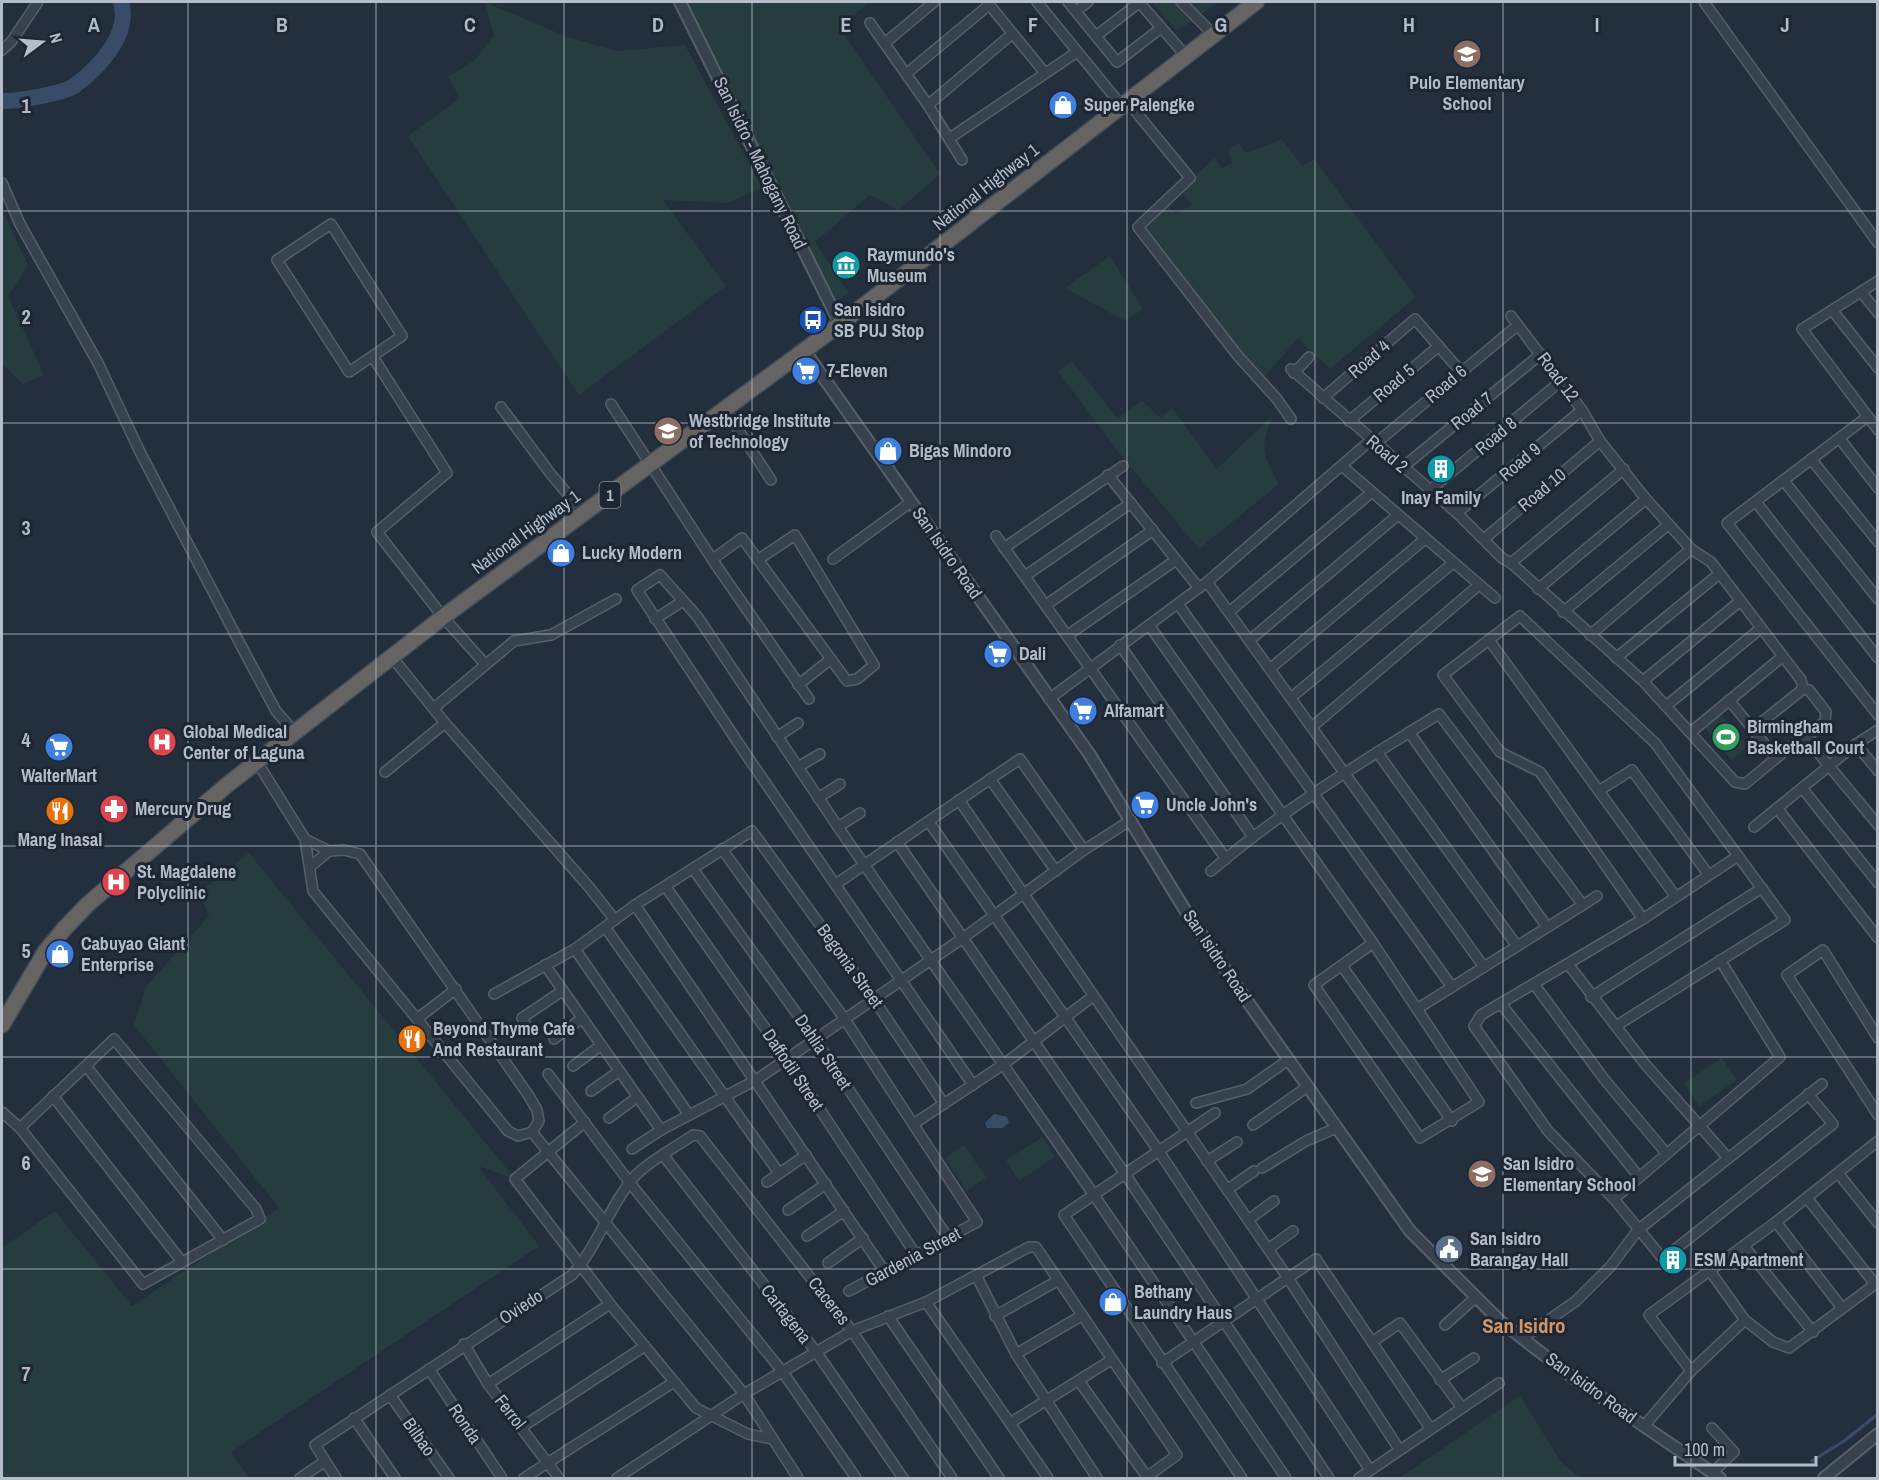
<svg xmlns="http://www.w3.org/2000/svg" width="1879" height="1480" font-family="'Archivo Narrow',sans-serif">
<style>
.green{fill:#263c3f}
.water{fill:#394c67}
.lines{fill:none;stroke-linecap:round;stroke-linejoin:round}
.stream{stroke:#394c67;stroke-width:3}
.river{stroke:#394c67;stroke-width:16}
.minor-casing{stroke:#565f6c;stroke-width:12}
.tertiary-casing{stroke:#565f6c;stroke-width:14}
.trunk-casing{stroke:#434c59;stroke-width:18}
.minor{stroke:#38414e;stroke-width:9}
.tertiary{stroke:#38414e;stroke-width:10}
.trunk{stroke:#656462;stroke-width:15}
.grid{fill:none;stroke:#b4bcc9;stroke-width:1.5;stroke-opacity:0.55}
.labels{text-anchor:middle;stroke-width:6;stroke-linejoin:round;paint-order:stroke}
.shield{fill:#1d2633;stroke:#878f9c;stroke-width:1.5}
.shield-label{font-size:16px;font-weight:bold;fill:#b4bcc9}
.poi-label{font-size:18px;font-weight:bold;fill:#b4bcc9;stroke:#1d2633;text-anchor:start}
.street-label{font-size:18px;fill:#b4bcc9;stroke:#1d2633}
.quarter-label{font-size:21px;font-weight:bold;fill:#d59563;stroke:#1d2633}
.grid-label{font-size:20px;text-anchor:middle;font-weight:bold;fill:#b4bcc9;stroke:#1d2633;stroke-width:6;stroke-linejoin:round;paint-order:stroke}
</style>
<rect width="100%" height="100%" fill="#242f3e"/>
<g class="green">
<path d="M485 2 565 36 616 51 685 45 762 188 727 203 663 200 726 286 579 395 408 136 460 98 448 77 475 60 494 35Z"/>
<path d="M685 2H870L839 27 940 174 899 210 870 195 815 242 849 293 834 303Z"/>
<path d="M1152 2H1216L1217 3 1177 31Z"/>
<path d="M1282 139 1302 166 1314 159 1416 297 1330 369 1298 338 1260 382 1131 226 1162 198 1175 214 1192 205 1180 189 1215 158 1222 168 1232 163 1228 150 1239 143 1246 153Z"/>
<path d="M2 210 28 265 8 296 44 375 23 384 2 363Z"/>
<path d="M1110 256 1143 309 1125 321 1065 288Z"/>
<path d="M1072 361 1117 418 1142 401 1161 418 1172 408 1217 469 1272 416C1260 449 1262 454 1279 484L1199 549 1116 449 1058 371Z"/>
<path d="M1721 714 1748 747 1731 760 1704 727Z"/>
<path d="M249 853 515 1179 478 1166 539 1246 231 1452 249 1478H2V1248L55 1211 132 1306 279 1208 134 1025 146 987 209 916 199 893Z"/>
<path d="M1722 1058 1737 1080 1699 1106 1684 1083Z"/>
<path d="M1043 1137 1055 1157 1019 1181 1006 1160Z"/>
<path d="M964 1145 986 1177 967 1191 945 1158Z"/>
<path d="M1520 1396 1561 1462 1580 1478H1399Z"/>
</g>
<path class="water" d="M994 1114 1007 1117 1009 1123 1002 1128H987L985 1123Z"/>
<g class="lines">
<path class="stream" d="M1812 1461 1844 1441 1878 1414"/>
<path class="river" d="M2 101C14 102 65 93 74 86 99 68 131 34 121 2"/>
<g class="minor-casing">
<g id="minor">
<path d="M987 2 1045 73"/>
<path d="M1037 2 1121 105"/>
<path d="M1068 2 1117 62 1161 28"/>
<path d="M1139 2 1186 56"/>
<path d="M1181 2 1213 34"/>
<path d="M1704 2 1878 243"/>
<path d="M1076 11 1088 2"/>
<path d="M870 23 928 105 962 160"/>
<path d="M1096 36 1140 2"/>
<path d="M885 43 934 2"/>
<path d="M2 50 11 42 38 2"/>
<path d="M906 74 989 5"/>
<path d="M1127 101 1190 178 1138 227 1238 356 1277 399 1291 419"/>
<path d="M928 105 1012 34"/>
<path d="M950 138 1077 52"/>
<path d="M2 183 20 224 98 363 140 452 245 653 276 711 295 733"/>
<path d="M331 224 402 336 349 372 277 260Z"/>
<path d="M1878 281 1802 329 1878 430"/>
<path d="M1862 293 1878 313"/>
<path d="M1833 311 1878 368"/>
<path d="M373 357 447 473 377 532 443 617 485 664"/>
<path d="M1291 369 1457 513 1502 558 1511 563 1643 681 1735 782 1745 784 1797 741 1806 738 1825 721 1826 712 1809 690 1803 689 1801 680 1711 562 1691 549 1646 499 1600 441 1582 410 1511 316"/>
<path d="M1294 373 1309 357"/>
<path d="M1323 398 1415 319 1461 372"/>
<path d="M611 404 718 568 809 699"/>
<path d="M501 407 550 473 584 514"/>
<path d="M724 408 771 480"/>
<path d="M1867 417 1727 523 1878 715"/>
<path d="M1349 421 1439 346"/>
<path d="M1840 439 1878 488"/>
<path d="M1375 444 1518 325"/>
<path d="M1811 459 1878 542"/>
<path d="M1342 466 1495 598"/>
<path d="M1403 467 1541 354"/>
<path d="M1108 475 1199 588"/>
<path d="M1784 481 1878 599"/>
<path d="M1430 490 1561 381"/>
<path d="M1756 502 1878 658"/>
<path d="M1457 513 1582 410"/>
<path d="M996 536 1226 859"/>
<path d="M1484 539 1600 441"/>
<path d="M1004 548 1123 466"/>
<path d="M713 559 742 538 847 681 857 679 874 665 795 535 759 559"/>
<path d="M833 559 911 502"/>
<path d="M1511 563 1624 469"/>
<path d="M1025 576 1131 503"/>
<path d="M1207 582 1484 967"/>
<path d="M1538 589 1646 499"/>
<path d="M1178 604 1452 987"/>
<path d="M1046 605 1153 530"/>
<path d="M1229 612 1372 492"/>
<path d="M1563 612 1668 525"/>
<path d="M655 619 683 601"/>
<path d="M1149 625 1373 943 1479 1102 1420 1138 1314 985 1373 943"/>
<path d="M1068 635 1176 560"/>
<path d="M1590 635 1691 549"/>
<path d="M1250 640 1398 515"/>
<path d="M1489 640 1676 897"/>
<path d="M1120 645 1253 837"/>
<path d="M392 657 445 723 589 887 615 920"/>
<path d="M1616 658 1719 574"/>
<path d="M1271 668 1425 539"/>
<path d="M1643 681 1739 602"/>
<path d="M798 685 831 659"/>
<path d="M1292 697 1453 563"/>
<path d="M1049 699 1207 582 1371 440"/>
<path d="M1729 700 1776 758"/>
<path d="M1666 706 1760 629"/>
<path d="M434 708 514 641 551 635 616 599"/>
<path d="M1313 726 1479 585"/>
<path d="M1753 729 1803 689"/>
<path d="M1409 732 1547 927"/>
<path d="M1691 732 1782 657"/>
<path d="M777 737 798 723"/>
<path d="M1806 738 1878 825"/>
<path d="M1856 744 1878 771"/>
<path d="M1377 752 1517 946"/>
<path d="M257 762 305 839 313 891 508 1131 518 1136 532 1132 539 1121 537 1110 529 1096 360 854 344 850 329 851 305 839"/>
<path d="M798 767 820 754"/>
<path d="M385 772 445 723"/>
<path d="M990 779 1056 871"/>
<path d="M1802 788 1878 883"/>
<path d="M1600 790 1632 770 1708 874"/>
<path d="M818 798 840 784"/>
<path d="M959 800 1288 1278 1399 1449"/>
<path d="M1777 808 1878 938"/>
<path d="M929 822 1158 1150 1370 1470"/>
<path d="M838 827 860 813"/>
<path d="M1754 827 1856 744 1878 730"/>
<path d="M897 842 1125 1174 1329 1478"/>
<path d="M722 849 844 1018 977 1222 849 1291"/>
<path d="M1738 856 1643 919 1481 1015 1474 1026 1548 1131 1614 1199 1663 1259 1833 1124 1808 1094"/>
<path d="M311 866 329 851"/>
<path d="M693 869 815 1039 948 1238"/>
<path d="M1211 871C1281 811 1361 762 1439 714L1583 905"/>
<path d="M836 884 1020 759 1084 850"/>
<path d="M666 887 786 1058 916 1255"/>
<path d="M635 905 885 1272"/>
<path d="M605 927 779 1173"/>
<path d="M575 949 689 1115"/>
<path d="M1568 964 1645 1064 1728 1158"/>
<path d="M545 965 661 1130"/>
<path d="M1342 966 1452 1121"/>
<path d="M1534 984 1604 1079 1666 1153"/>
<path d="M494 994 575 949 635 905 752 831 873 998 944 1104"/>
<path d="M1591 997 1762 888"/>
<path d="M1501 1004 1639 1177"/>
<path d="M1417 1009 1597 896"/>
<path d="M418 1018 456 989"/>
<path d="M1616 1026 1785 920 1655 743 1520 616 1443 675 1500 752 1540 772 1643 919"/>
<path d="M528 1028 522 1018 562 991"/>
<path d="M1878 1038 1823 950 1787 975 1878 1115"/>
<path d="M554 1039 581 1019"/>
<path d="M86 1066 223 1240"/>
<path d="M573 1066 600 1046"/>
<path d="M548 1074 630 1183 782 1371 856 1478"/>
<path d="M973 1085 747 756 637 590 660 575 697 616 838 827 1094 1195 1286 1478"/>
<path d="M591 1091 618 1072"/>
<path d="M53 1096 182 1262"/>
<path d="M1196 1103 1247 1089 1288 1060"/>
<path d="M2 1112 20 1128 143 1284 260 1219 256 1209 114 1039 20 1128"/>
<path d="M1215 1113 1064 1215 1242 1478"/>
<path d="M609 1118 636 1098"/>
<path d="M585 1122 515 1179 610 1304 696 1408 748 1434 772 1439"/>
<path d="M915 1123 1004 1064 1092 997"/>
<path d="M1253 1125 1307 1087"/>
<path d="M532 1132 744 1394 798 1478"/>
<path d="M632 1149 661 1130 756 1080 963 938 1084 850 1131 820"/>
<path d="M663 1155 817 1353 903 1478"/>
<path d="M1207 1161 1237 1142"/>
<path d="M1262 1168 1306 1141 1336 1128"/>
<path d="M1838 1173 1878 1223"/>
<path d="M767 1182 806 1155"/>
<path d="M1227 1190 1254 1171"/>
<path d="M1807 1198 1875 1284"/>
<path d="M1614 1199 1780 1057 1720 960"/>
<path d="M788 1210 826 1184"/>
<path d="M1248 1220 1274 1201"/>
<path d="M1776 1222 1842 1308"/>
<path d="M807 1236 844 1211"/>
<path d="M1744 1246 1813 1332"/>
<path d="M1268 1249 1293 1231"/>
<path d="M828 1263 863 1238"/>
<path d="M1710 1271 1745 1320"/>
<path d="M977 1277 1016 1354 1097 1478"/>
<path d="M926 1302 1048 1478"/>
<path d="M888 1316 999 1478"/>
<path d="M995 1316 1057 1281"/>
<path d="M1445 1325 1476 1297"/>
<path d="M1524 1337 1576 1301 1610 1267 1638 1230 1822 1084"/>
<path d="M1372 1342 1400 1323 1462 1408"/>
<path d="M464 1344 488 1384 559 1478"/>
<path d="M1016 1354 1081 1316"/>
<path d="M1162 1363 1316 1259 1430 1428"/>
<path d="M429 1369 502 1478"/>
<path d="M1691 1371 1649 1315 1776 1222 1878 1141"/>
<path d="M1440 1380 1474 1358"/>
<path d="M1079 1381 1147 1477"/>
<path d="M488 1384 610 1304"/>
<path d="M390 1395 449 1478"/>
<path d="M354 1418 395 1478"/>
<path d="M1010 1423 1111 1360"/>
<path d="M1644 1426 1691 1371 1745 1320 1773 1342 1789 1348 1878 1282"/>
<path d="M522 1427 645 1346"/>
<path d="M1712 1473 1734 1452 1712 1428"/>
<path d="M300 1478 324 1462"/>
<path d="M336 1478 315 1445 572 1275C598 1246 609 1206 635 1176 650 1160 675 1148 693 1135L700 1136 852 1331 952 1478"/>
<path d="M524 1478 674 1382"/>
<path d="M617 1478 744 1394 852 1331 926 1302 1029 1247H1036L1177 1455 1145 1478"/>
<path d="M1359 1478 1499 1383"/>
</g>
</g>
<g class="tertiary-casing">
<g id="tertiary">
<path d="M680 2 840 324"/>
<path d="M804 350 1090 755 1185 910 1233 981 1410 1231 1500 1321 1575 1379 1720 1478"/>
<path d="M1824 1478 1878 1434"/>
</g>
</g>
<g class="trunk-casing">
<path id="trunk" d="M2 1025 45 952 64 929 88 904 227 785 443 617 840 324 1256 2"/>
</g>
<use href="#minor" class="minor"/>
<use href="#tertiary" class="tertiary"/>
<use href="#trunk" class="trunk"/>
</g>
<path class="grid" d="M188 2V1478M376 2V1478M564 2V1478M752 2V1478M940 2V1478M1127 2V1478M1315 2V1478M1503 2V1478M1691 2V1478M2 211H1878M2 423H1878M2 634H1878M2 846H1878M2 1057H1878M2 1269H1878"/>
<defs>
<g id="school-disc" transform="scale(1.5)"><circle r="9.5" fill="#8d6e63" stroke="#1d2633"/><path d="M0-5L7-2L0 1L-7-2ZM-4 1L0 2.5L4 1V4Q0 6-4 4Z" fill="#fff"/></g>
<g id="shop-disc" transform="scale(1.5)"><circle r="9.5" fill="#3f7fe0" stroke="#1d2633"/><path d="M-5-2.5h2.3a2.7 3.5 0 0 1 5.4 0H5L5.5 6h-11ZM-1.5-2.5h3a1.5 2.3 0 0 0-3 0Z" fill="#fff"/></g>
<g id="museum-disc" transform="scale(1.5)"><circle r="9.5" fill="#0f9aa8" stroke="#1d2633"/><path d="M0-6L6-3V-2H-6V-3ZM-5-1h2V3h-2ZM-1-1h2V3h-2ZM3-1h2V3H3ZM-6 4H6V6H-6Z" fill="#fff"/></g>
<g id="bus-disc" transform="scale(1.5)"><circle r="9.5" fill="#1a4fb4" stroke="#1d2633"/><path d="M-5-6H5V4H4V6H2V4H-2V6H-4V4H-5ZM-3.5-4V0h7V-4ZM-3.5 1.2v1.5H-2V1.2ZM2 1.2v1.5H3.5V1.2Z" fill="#fff"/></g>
<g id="supermarket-disc" transform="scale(1.5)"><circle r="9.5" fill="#3f7fe0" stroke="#1d2633"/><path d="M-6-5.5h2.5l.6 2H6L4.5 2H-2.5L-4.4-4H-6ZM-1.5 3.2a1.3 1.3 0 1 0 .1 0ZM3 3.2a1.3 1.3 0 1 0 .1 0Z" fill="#fff"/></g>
<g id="building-disc" transform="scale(1.5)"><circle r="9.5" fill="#0f9aa8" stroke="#1d2633"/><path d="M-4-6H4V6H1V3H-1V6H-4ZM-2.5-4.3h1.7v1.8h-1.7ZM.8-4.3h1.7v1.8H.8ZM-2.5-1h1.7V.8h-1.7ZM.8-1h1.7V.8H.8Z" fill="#fff"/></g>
<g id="stadium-disc" transform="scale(1.5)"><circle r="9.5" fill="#2e9e5b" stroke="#1d2633"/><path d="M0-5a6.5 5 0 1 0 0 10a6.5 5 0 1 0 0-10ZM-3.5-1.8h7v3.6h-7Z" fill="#fff"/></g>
<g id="hospital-disc" transform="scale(1.5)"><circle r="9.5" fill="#e0444e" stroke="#1d2633"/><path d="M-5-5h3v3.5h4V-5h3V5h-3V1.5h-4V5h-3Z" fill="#fff"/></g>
<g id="pharmacy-disc" transform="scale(1.5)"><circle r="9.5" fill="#e0444e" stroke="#1d2633"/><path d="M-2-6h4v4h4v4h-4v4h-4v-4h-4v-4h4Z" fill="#fff"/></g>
<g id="restaurant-disc" transform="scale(1.5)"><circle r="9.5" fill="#e8710a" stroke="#1d2633"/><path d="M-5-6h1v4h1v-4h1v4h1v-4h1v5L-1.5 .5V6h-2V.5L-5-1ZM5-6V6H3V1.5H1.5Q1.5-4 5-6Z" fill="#fff"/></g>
<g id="civic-disc" transform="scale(1.5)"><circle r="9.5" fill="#5c6f8a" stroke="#1d2633"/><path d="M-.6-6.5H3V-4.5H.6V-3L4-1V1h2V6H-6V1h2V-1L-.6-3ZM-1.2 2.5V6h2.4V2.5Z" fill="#fff"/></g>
</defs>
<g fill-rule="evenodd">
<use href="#school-disc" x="1467" y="54"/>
<use href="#shop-disc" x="1063" y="105"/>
<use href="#museum-disc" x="846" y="265"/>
<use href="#bus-disc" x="813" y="320"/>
<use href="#supermarket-disc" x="806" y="371"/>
<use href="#school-disc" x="668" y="431"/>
<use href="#shop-disc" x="888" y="451"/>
<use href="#building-disc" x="1441" y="469"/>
<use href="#shop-disc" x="561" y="553"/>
<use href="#supermarket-disc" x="998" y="654"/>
<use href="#supermarket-disc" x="1083" y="711"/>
<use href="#stadium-disc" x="1726" y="737"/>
<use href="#hospital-disc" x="162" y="742"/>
<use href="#supermarket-disc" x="59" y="747"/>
<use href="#supermarket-disc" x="1145" y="805"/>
<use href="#pharmacy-disc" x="114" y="809"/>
<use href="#restaurant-disc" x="60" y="811"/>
<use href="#hospital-disc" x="116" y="882"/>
<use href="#shop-disc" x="60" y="954"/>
<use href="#restaurant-disc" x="412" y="1039"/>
<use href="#school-disc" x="1482" y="1174"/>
<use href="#civic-disc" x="1449" y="1249"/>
<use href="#building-disc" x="1673" y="1260"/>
<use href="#shop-disc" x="1113" y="1302"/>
</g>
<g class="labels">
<rect class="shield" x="599.5" y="482" width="21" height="26" rx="4.5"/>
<g class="shield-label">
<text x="610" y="501">1</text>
</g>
<g class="poi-label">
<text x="1467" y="89" text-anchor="middle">Pulo Elementary<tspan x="1467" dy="21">School</tspan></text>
<text x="1084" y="111">Super Palengke</text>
<text x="867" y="261">Raymundo's<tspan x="867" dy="21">Museum</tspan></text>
<text x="834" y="316">San Isidro<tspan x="834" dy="21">SB PUJ Stop</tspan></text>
<text x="827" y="377">7-Eleven</text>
<text x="689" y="427">Westbridge Institute<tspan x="689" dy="21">of Technology</tspan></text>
<text x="909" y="457">Bigas Mindoro</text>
<text x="1441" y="504" text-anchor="middle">Inay Family</text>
<text x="582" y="559">Lucky Modern</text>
<text x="1019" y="660">Dali</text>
<text x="1104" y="717">Alfamart</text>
<text x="1747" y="733">Birmingham<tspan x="1747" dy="21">Basketball Court</tspan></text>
<text x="183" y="738">Global Medical<tspan x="183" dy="21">Center of Laguna</tspan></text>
<text x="59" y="782" text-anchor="middle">WalterMart</text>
<text x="1166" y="811">Uncle John's</text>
<text x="135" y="815">Mercury Drug</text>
<text x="60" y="846" text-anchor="middle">Mang Inasal</text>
<text x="137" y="878">St. Magdalene<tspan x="137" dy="21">Polyclinic</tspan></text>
<text x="81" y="950">Cabuyao Giant<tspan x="81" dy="21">Enterprise</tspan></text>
<text x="433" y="1035">Beyond Thyme Cafe<tspan x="433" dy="21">And Restaurant</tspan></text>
<text x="1503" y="1170">San Isidro<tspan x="1503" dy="21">Elementary School</tspan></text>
<text x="1470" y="1245">San Isidro<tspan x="1470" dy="21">Barangay Hall</tspan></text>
<text x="1694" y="1266">ESM Apartment</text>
<text x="1134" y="1298">Bethany<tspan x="1134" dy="21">Laundry Haus</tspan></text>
</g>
<g class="street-label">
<text transform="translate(760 163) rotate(64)" y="6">San Isidro - Mahogany Road</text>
<text transform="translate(986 187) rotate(-38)" y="6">National Highway 1</text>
<text transform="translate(1369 359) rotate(-41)" y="6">Road 4</text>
<text transform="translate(1558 377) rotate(53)" y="6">Road 12</text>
<text transform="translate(1394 383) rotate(-40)" y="6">Road 5</text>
<text transform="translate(1446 384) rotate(-40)" y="6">Road 6</text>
<text transform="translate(1472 411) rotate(-39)" y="6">Road 7</text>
<text transform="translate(1496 436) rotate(-40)" y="6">Road 8</text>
<text transform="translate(1387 454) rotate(40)" y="6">Road 2</text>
<text transform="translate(1520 462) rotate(-40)" y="6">Road 9</text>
<text transform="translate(1542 490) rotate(-40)" y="6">Road 10</text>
<text transform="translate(526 532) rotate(-36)" y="6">National Highway 1</text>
<text transform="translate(947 553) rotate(55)" y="6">San Isidro Road</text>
<text transform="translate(1217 956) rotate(56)" y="6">San Isidro Road</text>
<text transform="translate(850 966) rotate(54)" y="6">Begonia Street</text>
<text transform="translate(823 1052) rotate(56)" y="6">Dahlia Street</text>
<text transform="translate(793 1070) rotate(56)" y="6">Daffodil Street</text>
<text transform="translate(913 1257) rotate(-28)" y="6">Gardenia Street</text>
<text transform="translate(829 1301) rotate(52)" y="6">Caceres</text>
<text transform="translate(521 1307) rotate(-33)" y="6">Oviedo</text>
<text transform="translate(786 1314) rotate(52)" y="6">Cartagena</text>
<text transform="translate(1591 1388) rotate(36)" y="6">San Isidro Road</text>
<text transform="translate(510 1412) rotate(52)" y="6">Ferrol</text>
<text transform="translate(465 1424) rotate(56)" y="6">Ronda</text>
<text transform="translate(419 1437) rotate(55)" y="6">Bilbao</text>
</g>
<g class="quarter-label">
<text x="1524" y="1333">San Isidro</text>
</g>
</g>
<g class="grid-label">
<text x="94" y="32">A</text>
<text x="282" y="32">B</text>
<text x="470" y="32">C</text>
<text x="658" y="32">D</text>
<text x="846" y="32">E</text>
<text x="1033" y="32">F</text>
<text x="1221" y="32">G</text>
<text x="1409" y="32">H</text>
<text x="1597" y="32">I</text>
<text x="1785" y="32">J</text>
<text x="26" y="113">1</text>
<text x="26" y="324">2</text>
<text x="26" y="535">3</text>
<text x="26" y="747">4</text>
<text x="26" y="958">5</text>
<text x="26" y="1170">6</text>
<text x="26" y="1381">7</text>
</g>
<rect width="1879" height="1480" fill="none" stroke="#b4bcc9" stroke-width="6"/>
<g transform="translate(42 42) rotate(74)" stroke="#1d2633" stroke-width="4.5" paint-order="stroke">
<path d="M0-4.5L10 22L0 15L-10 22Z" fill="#b4bcc9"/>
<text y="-9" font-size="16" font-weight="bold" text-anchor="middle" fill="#b4bcc9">N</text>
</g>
<path d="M1675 1456v9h141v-9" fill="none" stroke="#b4bcc9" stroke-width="3"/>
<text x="1684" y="1456" font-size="18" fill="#b4bcc9" stroke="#1d2633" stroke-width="4.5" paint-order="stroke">100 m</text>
</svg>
